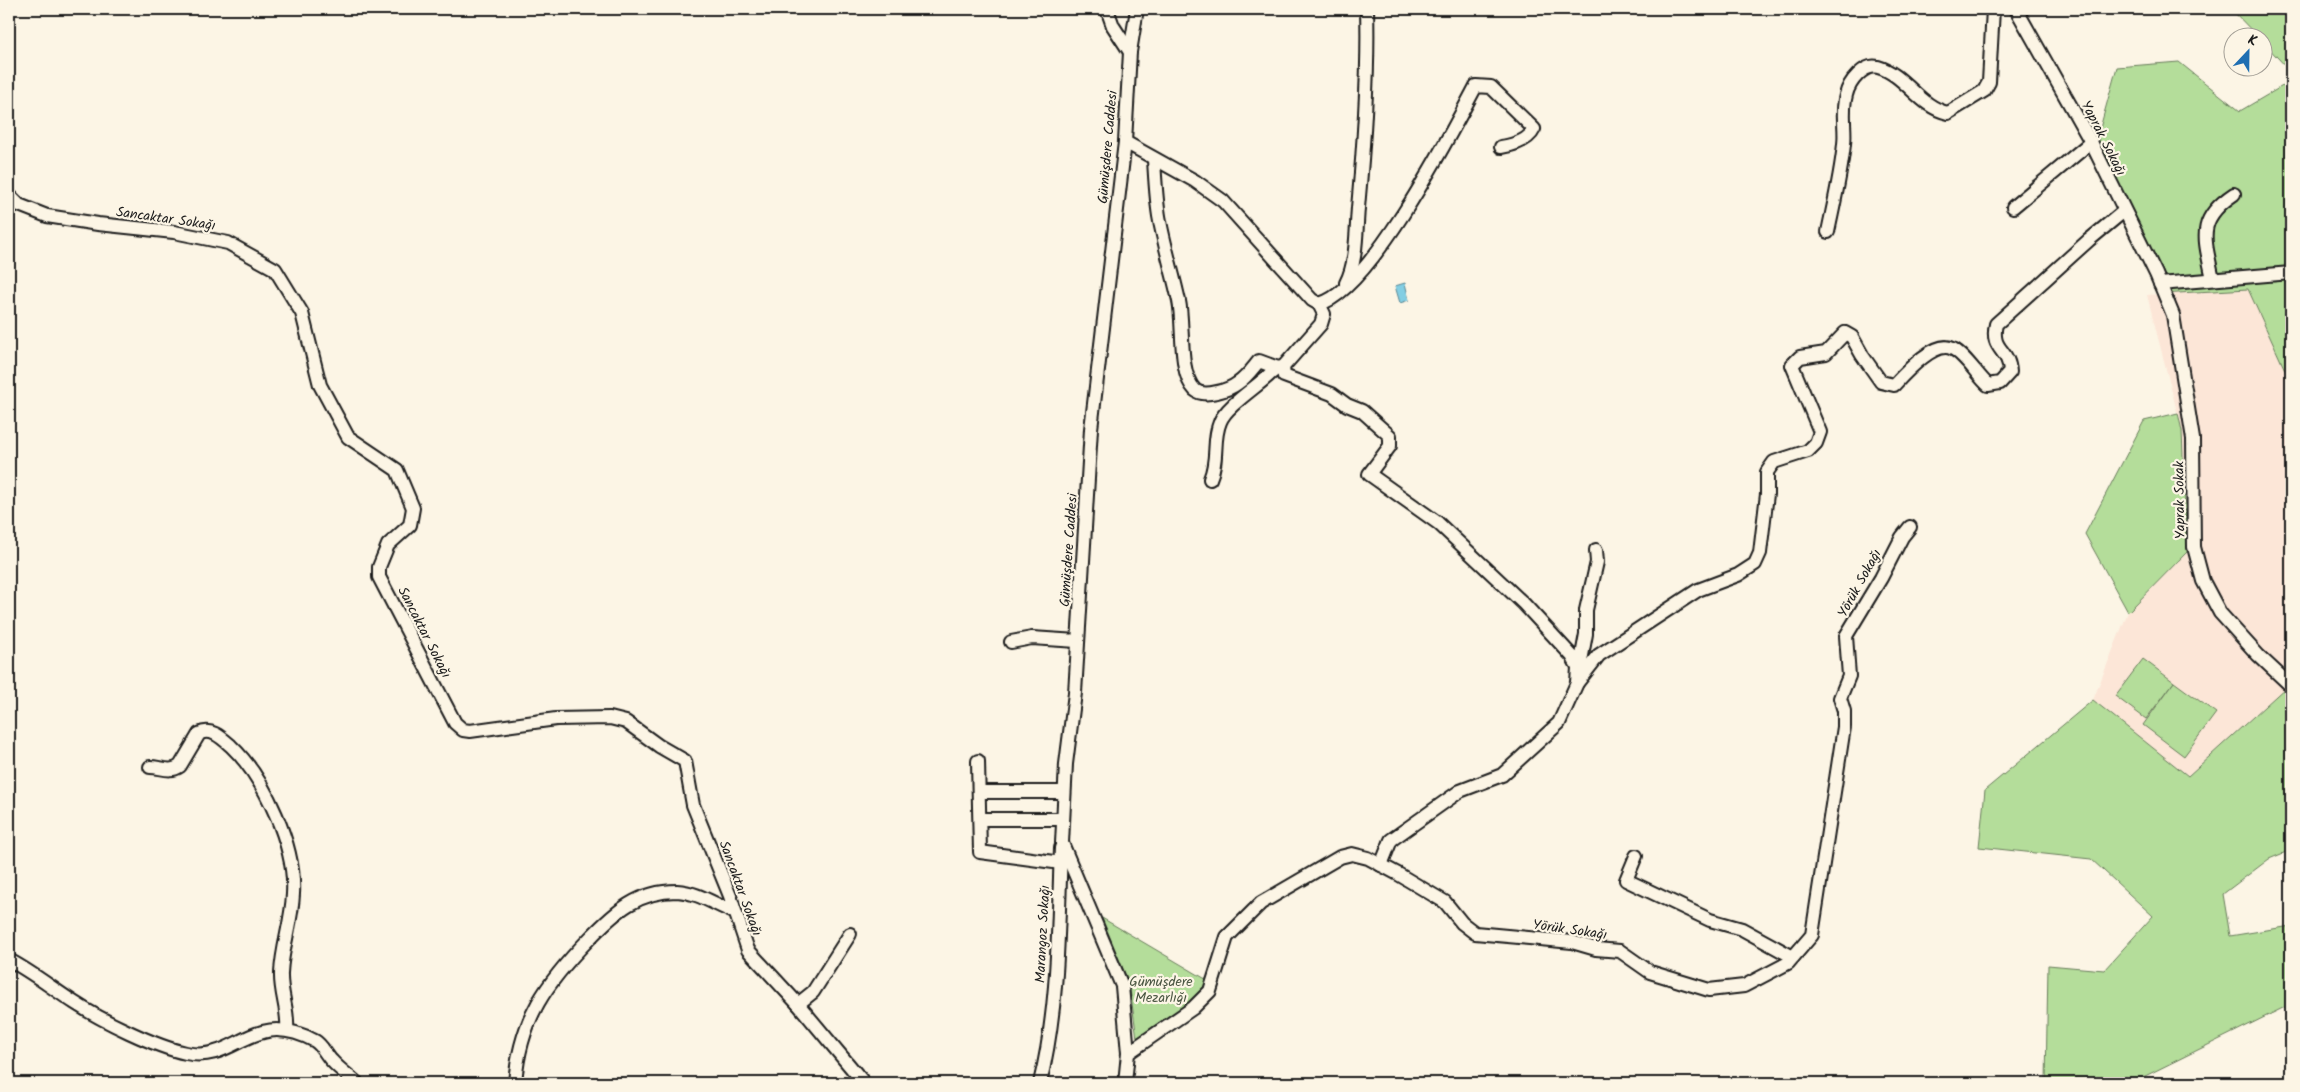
<svg xmlns="http://www.w3.org/2000/svg" width="2300" height="1092" font-family="Kalam,sans-serif">
<style>
.built{fill:#fce6d7}
.green{fill:#b4dd9a;stroke:#687c5b}
.water{fill:#83cee3;stroke:#5a8793}
.lines{fill:none;stroke-linecap:round;stroke-linejoin:round}
.minor-casing{stroke:#1c1c1c;stroke-width:16}
.minor{stroke:#fcf5e5;stroke-width:12}
.labels{text-anchor:middle;stroke-width:4.5;stroke-linejoin:round;paint-order:stroke}
.street-label{font-size:14px;fill:#1c1c1c;stroke:#fcf5e5}
.park-label{font-size:14px;fill:#4a5642;stroke:#fcf5e5}
</style>
<rect width="100%" height="100%" fill="#fcf5e5"/>
<filter id="ink" filterUnits="userSpaceOnUse"><feTurbulence type="fractalNoise" baseFrequency=".02" numOctaves="2"/><feDisplacementMap in="SourceGraphic" scale="10" xChannelSelector="R" yChannelSelector="G"/><feConvolveMatrix kernelMatrix="1 2 1 2 8 2 1 2 1" color-interpolation-filters="sRGB"/></filter>
<g filter="url(#ink)">
<path class="built" d="M2248 289 2291 383V688L2287 686 2188 776 2093 700 2128 612 2187 552 2182 431 2147 295Z"/>
<g class="green">
<path d="M2231 9H2291V72L2263 42 2262 38 2258 37Z"/>
<path d="M2179 62 2240 111 2291 81V383L2248 289 2161 294 2097 139 2117 67Z"/>
<path d="M2178 413 2182 431 2187 552 2128 612 2085 534 2144 421Z"/>
<path d="M2143 659 2174 682 2146 719 2115 696Z"/>
<path d="M2174 682 2216 713 2184 756 2143 725Z"/>
<path d="M2287 686 2291 688V850L2269 859 2223 894 2230 936 2291 926V1004L2131 1083H2046L2048 965 2104 970 2153 916 2091 859 1979 847 1985 790 2093 700 2188 776Z"/>
<path d="M1102 918 1209 981C1191 1007 1165 1024 1137 1038L1129 983Z"/>
</g>
<path class="water" d="M1405 283 1409 300 1400 303 1395 286Z"/>
<g class="lines">
<g class="minor-casing">
<g id="minor">
<path d="M1107 9 1113 26 1130 52"/>
<path d="M2016 9 2091 142 2156 274 2173 315 2193 439 2194 547 2203 581 2220 613 2258 655 2291 686"/>
<path d="M1125 142 1195 181 1223 201 1312 300 1319 304C1369 292 1451 133 1476 86L1491 87 1534 129C1529 140 1513 145 1501 147"/>
<path d="M1154 159C1155 178 1156 197 1159 216 1164 245 1173 273 1179 301 1184 324 1178 373 1195 390 1204 398 1229 390 1238 383 1246 378 1253 368 1259 361L1278 368"/>
<path d="M9 195 19 205 47 216 98 224 174 232 228 243 275 269 302 313 320 385 348 437 397 470 413 508 410 525 388 545 379 567V577L455 723 463 730 470 731 556 719 610 718 626 722 659 746 685 761 693 805 730 896 748 950 798 1004 864 1083"/>
<path d="M2013 207 2091 142"/>
<path d="M1828 232C1834 203 1841 174 1844 144 1846 128 1841 112 1846 95 1849 82 1864 63 1878 67 1906 75 1919 107 1948 113L1984 91 1989 82 1993 9"/>
<path d="M2213 279C2205 239 2195 220 2234 194"/>
<path d="M1346 283C1357 262 1356 232 1358 208 1364 142 1369 75 1367 9"/>
<path d="M2160 284 2291 273"/>
<path d="M1319 304 1324 314 1321 324 1283 367 1284 376 1332 394 1347 405 1362 411 1390 436V446L1369 474 1438 523 1524 604 1572 656 1578 667 1577 683 1586 634V610L1597 562 1596 550"/>
<path d="M1210 479C1219 458 1212 441 1220 422 1226 406 1257 387 1270 374L1278 368 1283 367"/>
<path d="M1011 642 1032 638 1077 641"/>
<path d="M978 761 980 852 1061 863"/>
<path d="M150 767C161 767 170 773 180 766L199 734C211 727 222 738 231 746 265 778 296 848 293 894 292 921 282 947 281 973 280 993 289 1011 287 1030"/>
<path d="M979 792H1064"/>
<path d="M980 819H1062"/>
<path d="M1636 856 1626 880 1710 920 1742 929 1793 957"/>
<path d="M1381 865 1391 840 1460 791 1502 775 1559 723 1577 683 1599 655 1698 590 1738 575 1755 564 1760 553 1767 494V472L1774 462 1808 451 1816 443 1820 432 1792 365 1800 357 1826 353 1845 333 1852 337 1862 355 1881 382 1894 385C1906 372 1936 339 1953 349 1965 355 1977 375 1988 385L2000 383 2010 372C2009 348 1990 351 1996 324L2089 240 2124 211"/>
<path d="M9 960C32 972 53 989 75 1003 101 1020 156 1047 186 1053 237 1064 251 1007 315 1041 322 1045 326 1055 332 1061 339 1069 349 1076 357 1083"/>
<path d="M798 1004 813 992 850 934"/>
<path d="M1128 1053 1193 1008 1210 991 1227 937 1261 903 1340 857 1352 854 1368 858 1398 874 1445 902 1462 923 1475 933 1572 942 1596 949 1620 951 1650 972 1709 990 1744 986 1788 963 1812 935 1844 727V711L1840 698 1849 676 1846 636 1881 578 1902 537 1910 527"/>
<path d="M515 1083C520 1019 546 983 590 938 615 912 638 891 677 891 698 892 715 905 734 912"/>
<path d="M1040 1083C1059 1006 1058 926 1061 848"/>
<path d="M1125 1083 1128 1053 1122 986 1062 843 1066 764 1075 693 1091 429 1125 142 1130 52 1137 9"/>
</g>
</g>
<use href="#minor" class="minor"/>
</g>
</g>
<g class="labels">
<g class="street-label">
<text transform="translate(2104 138) rotate(63)" y="5">Yaprak Sokağı</text>
<text transform="translate(1107 147) rotate(-85)" y="5">Gümüşdere Caddesi</text>
<text transform="translate(166 218) rotate(8)" y="5">Sancaktar Sokağı</text>
<text transform="translate(2179 500) rotate(-91)" y="5">Yaprak Sokak</text>
<text transform="translate(1068 550) rotate(-86)" y="5">Gümüşdere Caddesi</text>
<text transform="translate(1859 583) rotate(-61)" y="5">Yörük Sokağı</text>
<text transform="translate(425 632) rotate(63)" y="5">Sancaktar Sokağı</text>
<text transform="translate(741 888) rotate(70)" y="5">Sancaktar Sokağı</text>
<text transform="translate(1570 929) rotate(8)" y="5">Yörük Sokağı</text>
<text transform="translate(1042 934) rotate(-87)" y="5">Marangoz Sokağı</text>
</g>
<g class="park-label">
<text x="1161" y="986">Gümüşdere<tspan x="1161" dy="16">Mezarlığı</tspan></text>
</g>
</g>
<rect width="2300" height="1092" fill="none" stroke="#fcf5e5" stroke-width="30"/>
<rect x="15" y="15" width="2270" height="1062" fill="none" stroke="#1c1c1c" stroke-width="2" filter="url(#ink)"/>
<g transform="translate(2248 52) rotate(22)"><circle r="24" fill="#fcf5e5" stroke="#a29e95"/>
<path d="M0-4L9 19L0 12L-9 19Z" fill="#1f6fb2"/>
<text y="-8" font-size="14" font-weight="bold" text-anchor="middle" fill="#1c1c1c">K</text>
</g>
</svg>
